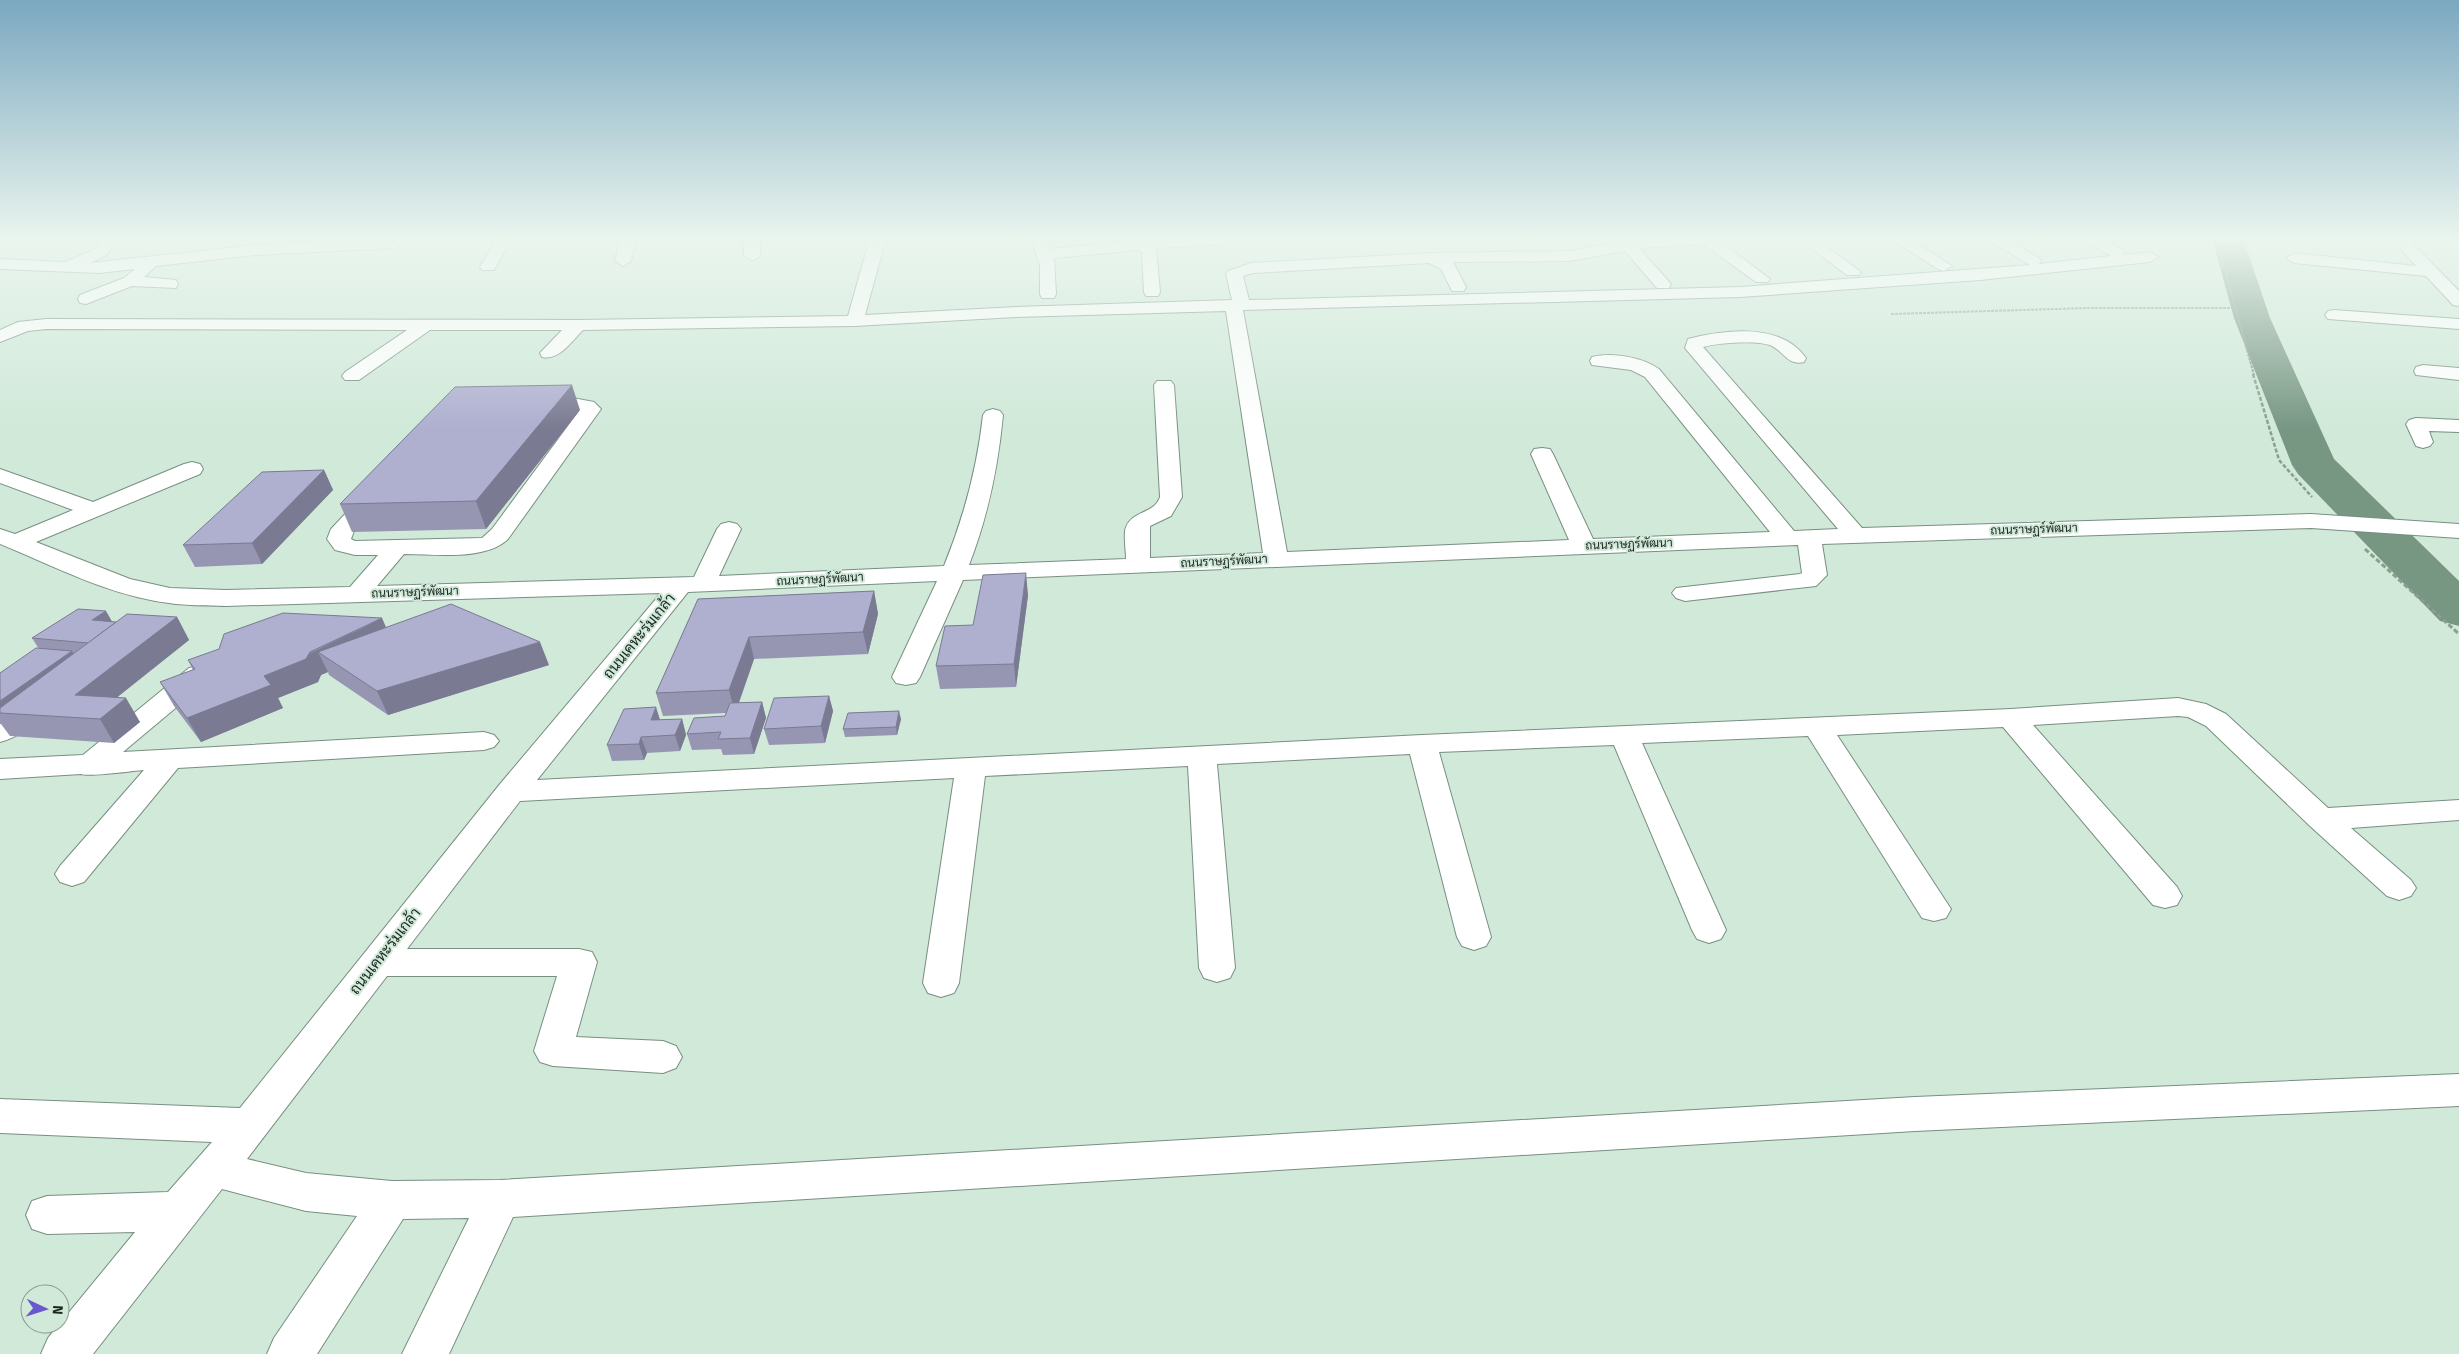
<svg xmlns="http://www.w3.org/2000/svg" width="2459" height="1354" font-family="'Fira Sans',Sarabun,sans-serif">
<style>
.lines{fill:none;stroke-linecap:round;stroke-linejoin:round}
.river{fill:#779783;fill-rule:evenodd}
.minor-casing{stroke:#788f81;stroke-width:2}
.path-far2{stroke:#8b9e92;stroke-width:2;stroke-dasharray:3 1;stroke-linecap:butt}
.path-far1{stroke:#8b9e92;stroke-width:2.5;stroke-dasharray:4 2;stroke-linecap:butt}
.path{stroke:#8b9e92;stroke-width:3;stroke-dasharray:5 2.5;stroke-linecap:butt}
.minor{fill:#fff;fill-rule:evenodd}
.wall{fill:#9696b3}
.shaded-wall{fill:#7a7a92}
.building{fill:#afafd0;stroke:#7a7a92}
.labels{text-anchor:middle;stroke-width:4;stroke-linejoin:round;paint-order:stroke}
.street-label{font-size:12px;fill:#1d2620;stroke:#d0e9d9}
.near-street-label{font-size:15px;fill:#1d2620;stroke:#d0e9d9}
</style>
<rect width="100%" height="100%" fill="#d0e9d9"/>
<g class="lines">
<path class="river" d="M2212 238H2243L2270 318 2334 459 2459 581V626L2440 621 2298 474 2292 465 2234 318Z"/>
<g class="minor-casing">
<g id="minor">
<path d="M106 238 115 239 118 242 105 256 90 263 255 245 395 238 403 243 395 248 255 255 156 266 144 277 176 280 178 284 176 288 132 286 86 304 80 303 78 299 80 295 124 278 135 269 99 273 0 269V259L65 262 93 250Z"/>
<path d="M497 238H512L494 270H482L480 267Z"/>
<path d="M620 238H636L631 261 623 266 615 261Z"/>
<path d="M744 238H760V255L758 258 752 260 744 255Z"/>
<path d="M870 238H886L865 315 1016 307 1232 300 1226 274 1228 271 1251 263 1431 253 1569 251 1643 238H1725L1721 242 1770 279 1768 282H1756L1703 244 1639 248 1671 284 1669 288H1657L1625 251 1569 261 1453 262 1466 287 1464 291H1452L1441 269 1429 263 1253 273 1243 276 1249 300 1740 287 2030 265 1985 238H2004L2039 258 2041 261 2039 264 2111 256 2081 238H2100L2123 250 2125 253 2123 255 2150 252 2158 257 2150 262 1980 280 1740 297 1243 310 1287 552 1569 540 1531 454 1534 449 1542 448 1550 449 1553 454 1593 539 1770 532 1645 377 1631 370 1592 365 1590 361 1592 357C1612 352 1642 357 1659 369L1794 531 1838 529 1685 348 1688 339C1724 330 1781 322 1806 358L1804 362C1787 366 1784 351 1770 345 1755 340 1717 343 1703 347L1862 528 2311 514 2459 524V538L2311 528 1822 544 1827 575 1816 586 1685 601 1676 598 1672 593 1676 588 1800 574 1802 573 1798 545 963 580 920 677 916 683 906 685 896 683 892 677 937 581 688 592 537 780 1422 735 2011 709 2178 698 2206 704 2226 714 2328 808 2459 800V820L2351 828 2411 880 2416 888 2411 896 2399 900 2387 896 2310 826 2206 726 2188 717 2178 716 2033 725 2177 887 2182 896 2177 905 2165 908 2153 905 2003 727 1837 735 1951 909 1946 918 1934 921 1922 918 1808 736 1642 743 1726 930 1721 939 1709 943 1697 939 1692 930 1614 745 1439 752 1491 937 1486 946 1474 950 1462 946 1457 937 1410 754 1217 764 1235 968 1230 978 1217 982 1204 978 1199 968 1188 766 985 776 959 983 954 993 941 997 928 993 923 983 954 778 520 801 407 949H579L592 952 597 962 576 1037 663 1041 676 1046 682 1057 676 1068 663 1073 553 1066 540 1062 534 1051 557 976H387L247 1159 306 1173 392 1181 500 1180 1915 1097 2459 1074V1106L1915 1131 513 1217 449 1354H402L469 1218 403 1219 317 1354H267L274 1338 357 1216 306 1211 222 1189 93 1354H41L48 1338 135 1232 47 1234 32 1229 26 1215 32 1201 47 1196 168 1192 212 1142 0 1133V1099L240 1108 500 784 661 593 226 606C207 605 187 606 169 603 110 596 54 566 0 544V529L15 534 73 510 0 483V469L93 502 184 464 192 462 200 464 203 469 200 474 36 542 130 579 170 588 226 590 350 587 378 555H355L335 550 327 539 331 529 433 420 447 412 486 402 522 399 573 398 594 402 601 409 508 539C485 561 436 554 404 554L377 586 694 577 717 529 721 524 729 522 737 524 741 529 719 576 944 566C964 517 977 468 983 415L986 411 993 409 1000 411 1003 415C998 468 988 516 969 565L1126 559C1126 550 1124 540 1125 531 1129 510 1154 515 1160 497L1154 385 1157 381H1171L1174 385 1182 497 1171 516 1150 526V558L1263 553 1226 311 1016 317 855 326 583 330C572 341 559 361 542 357L540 353 562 330H430L359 380H345L342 376 345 372 407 330 46 329 28 331 0 342V330L18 322 46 319 578 320 848 316ZM573 410 579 411 492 529 482 538 355 541 351 539 354 531 447 428C486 407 530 411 573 410Z"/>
<path d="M1031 238H1046L1051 249 1130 241 1129 238 1238 239 1230 244 1156 248 1160 292 1158 296H1146L1144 292 1142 252 1138 250 1054 258 1056 294 1054 298H1042L1040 294V265Z"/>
<path d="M1797 238H1815L1861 272 1859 275H1847Z"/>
<path d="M1889 238H1908L1952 266 1944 271 1938 269Z"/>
<path d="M2391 238H2407L2459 291V306L2453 305 2426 276 2294 263 2286 258 2294 253 2416 266Z"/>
<path d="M2334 310 2459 319V329L2328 319 2325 315 2328 311Z"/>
<path d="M2423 365 2459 368V380L2416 375 2414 371 2416 367Z"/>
<path d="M2416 418 2459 420V432L2429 431 2433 442 2430 446 2423 448 2416 446 2406 424 2409 420Z"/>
<path d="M199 666 209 668 213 674 209 680 123 752 484 732 494 735 499 741 494 747 484 750 178 768 84 882 72 886 60 882 55 874 60 866 144 770C130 771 91 777 81 774L0 779V759L83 755 189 668Z"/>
<path d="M36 699 46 702 50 708C40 722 17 738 0 742V720L26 702Z"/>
</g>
</g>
<g class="path-far2">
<path d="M2216 238 2254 375"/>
<path d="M1891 314 2088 308H2234"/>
</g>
<path class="path-far1" d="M2253 374 2279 460 2312 497"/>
<path class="path" d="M2365 549 2459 634"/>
<use href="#minor" class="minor"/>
</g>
<g class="wall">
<path d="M580 410 486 529 352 532 340 504Z"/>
<path d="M324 470 333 490 262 564 195 567 183 545Z"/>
<path d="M874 591 878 614 868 654 754 659 739 703 762 702 766 718 754 754 723 755 721 749 692 750 687 734 725 716 726 713 663 716 656 693 698 599Z"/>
<path d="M1028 595 1016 687 940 689 936 666 973 625Z"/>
<path d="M177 617 189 640 117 697 140 722 114 743 10 736 1 724H0V673L39 649 32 638 112 622H116Z"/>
<path d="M386 627 549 665 388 715 329 675 328 672 321 675 318 682 278 698 283 708 201 742 174 706 160 682 193 670 188 660Z"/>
<path d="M829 696 833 711 825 743 769 745 764 729Z"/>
<path d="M682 719 686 735 680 751 647 753 644 760 612 761 607 745Z"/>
<path d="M901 719 897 735 845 737 843 729Z"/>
</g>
<g class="shaded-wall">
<path d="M572 385 580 410 486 529 476 501Z"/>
<path d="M324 470 333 490 262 564 252 543Z"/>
<path d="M1026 573 1028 595 1016 687 1014 664Z"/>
<path d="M874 591 878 614 868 654 863 632Z"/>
<path d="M106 611 114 625 92 620Z"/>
<path d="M177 617 189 640 90 719 75 695Z"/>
<path d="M382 618 392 641 318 652 328 672 321 675 318 682 278 698 283 708 201 742 187 718 264 676Z"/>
<path d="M749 637 754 659 735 713 729 690Z"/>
<path d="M540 642 549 665 388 715 377 691Z"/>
<path d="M72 651 81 667 0 713V701Z"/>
<path d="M829 696 833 711 825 743 821 726Z"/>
<path d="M126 698 140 722 114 743 100 719Z"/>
<path d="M762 702 766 718 754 754 750 738Z"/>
<path d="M656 707 661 723 651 720Z"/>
<path d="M899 711 901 719 897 735 896 727Z"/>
<path d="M682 719 686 735 680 751 675 735Z"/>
<path d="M641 737 647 753 644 760 639 744Z"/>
</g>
<g class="building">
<path d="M572 385 476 501 340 504 455 387Z"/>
<path d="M324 470 252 543 183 545 262 472Z"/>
<path d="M1026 573 1014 664 936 666 945 626 973 625 983 575Z"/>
<path d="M874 591 863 632 749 637 729 690 656 693 698 599Z"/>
<path d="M451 604 540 642 377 691 318 652Z"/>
<path d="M78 609 106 611 92 620 116 622 88 643 32 638Z"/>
<path d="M283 613 382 618 310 652 306 659 264 676 271 685 187 718 160 682 195 669 188 660 219 649 224 634Z"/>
<path d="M127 614 177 617 75 695 126 698 100 719 0 713V708Z"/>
<path d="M36 648 72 651 0 701V673Z"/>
<path d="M829 696 821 726 764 729 774 698Z"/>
<path d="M762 702 750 738 718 739 721 732 687 734 694 718 725 716 730 703Z"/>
<path d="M656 707 651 720 682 719 675 735 641 737 639 744 607 745 624 709Z"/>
<path d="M899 711 896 727 843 729 848 713Z"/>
</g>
<linearGradient id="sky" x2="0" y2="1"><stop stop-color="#7ba8c0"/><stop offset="0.56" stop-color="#eaf5ee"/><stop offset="1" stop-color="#eaf5ee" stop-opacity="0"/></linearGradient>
<rect width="2459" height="428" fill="url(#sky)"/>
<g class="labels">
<g class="street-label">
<text transform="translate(2034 529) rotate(-2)" y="4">ถนนราษฏร์พัฒนา</text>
<text transform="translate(1629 544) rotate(-2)" y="4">ถนนราษฏร์พัฒนา</text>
<text transform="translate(1224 561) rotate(-3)" y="4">ถนนราษฏร์พัฒนา</text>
<text transform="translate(820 579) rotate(-3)" y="4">ถนนราษฏร์พัฒนา</text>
<text transform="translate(415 592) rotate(-2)" y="4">ถนนราษฏร์พัฒนา</text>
</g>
<g class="near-street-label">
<text transform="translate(639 636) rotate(-51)" y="5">ถนนเคหะร่มเกล้า</text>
<text transform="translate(385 951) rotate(-52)" y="5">ถนนเคหะร่มเกล้า</text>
</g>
</g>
<g transform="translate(45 1309) rotate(94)"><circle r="24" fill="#d0e9d9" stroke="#889b8f"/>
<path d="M0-4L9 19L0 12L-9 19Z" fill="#6957d0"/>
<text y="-8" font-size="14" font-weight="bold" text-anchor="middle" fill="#1d2620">N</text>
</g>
</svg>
